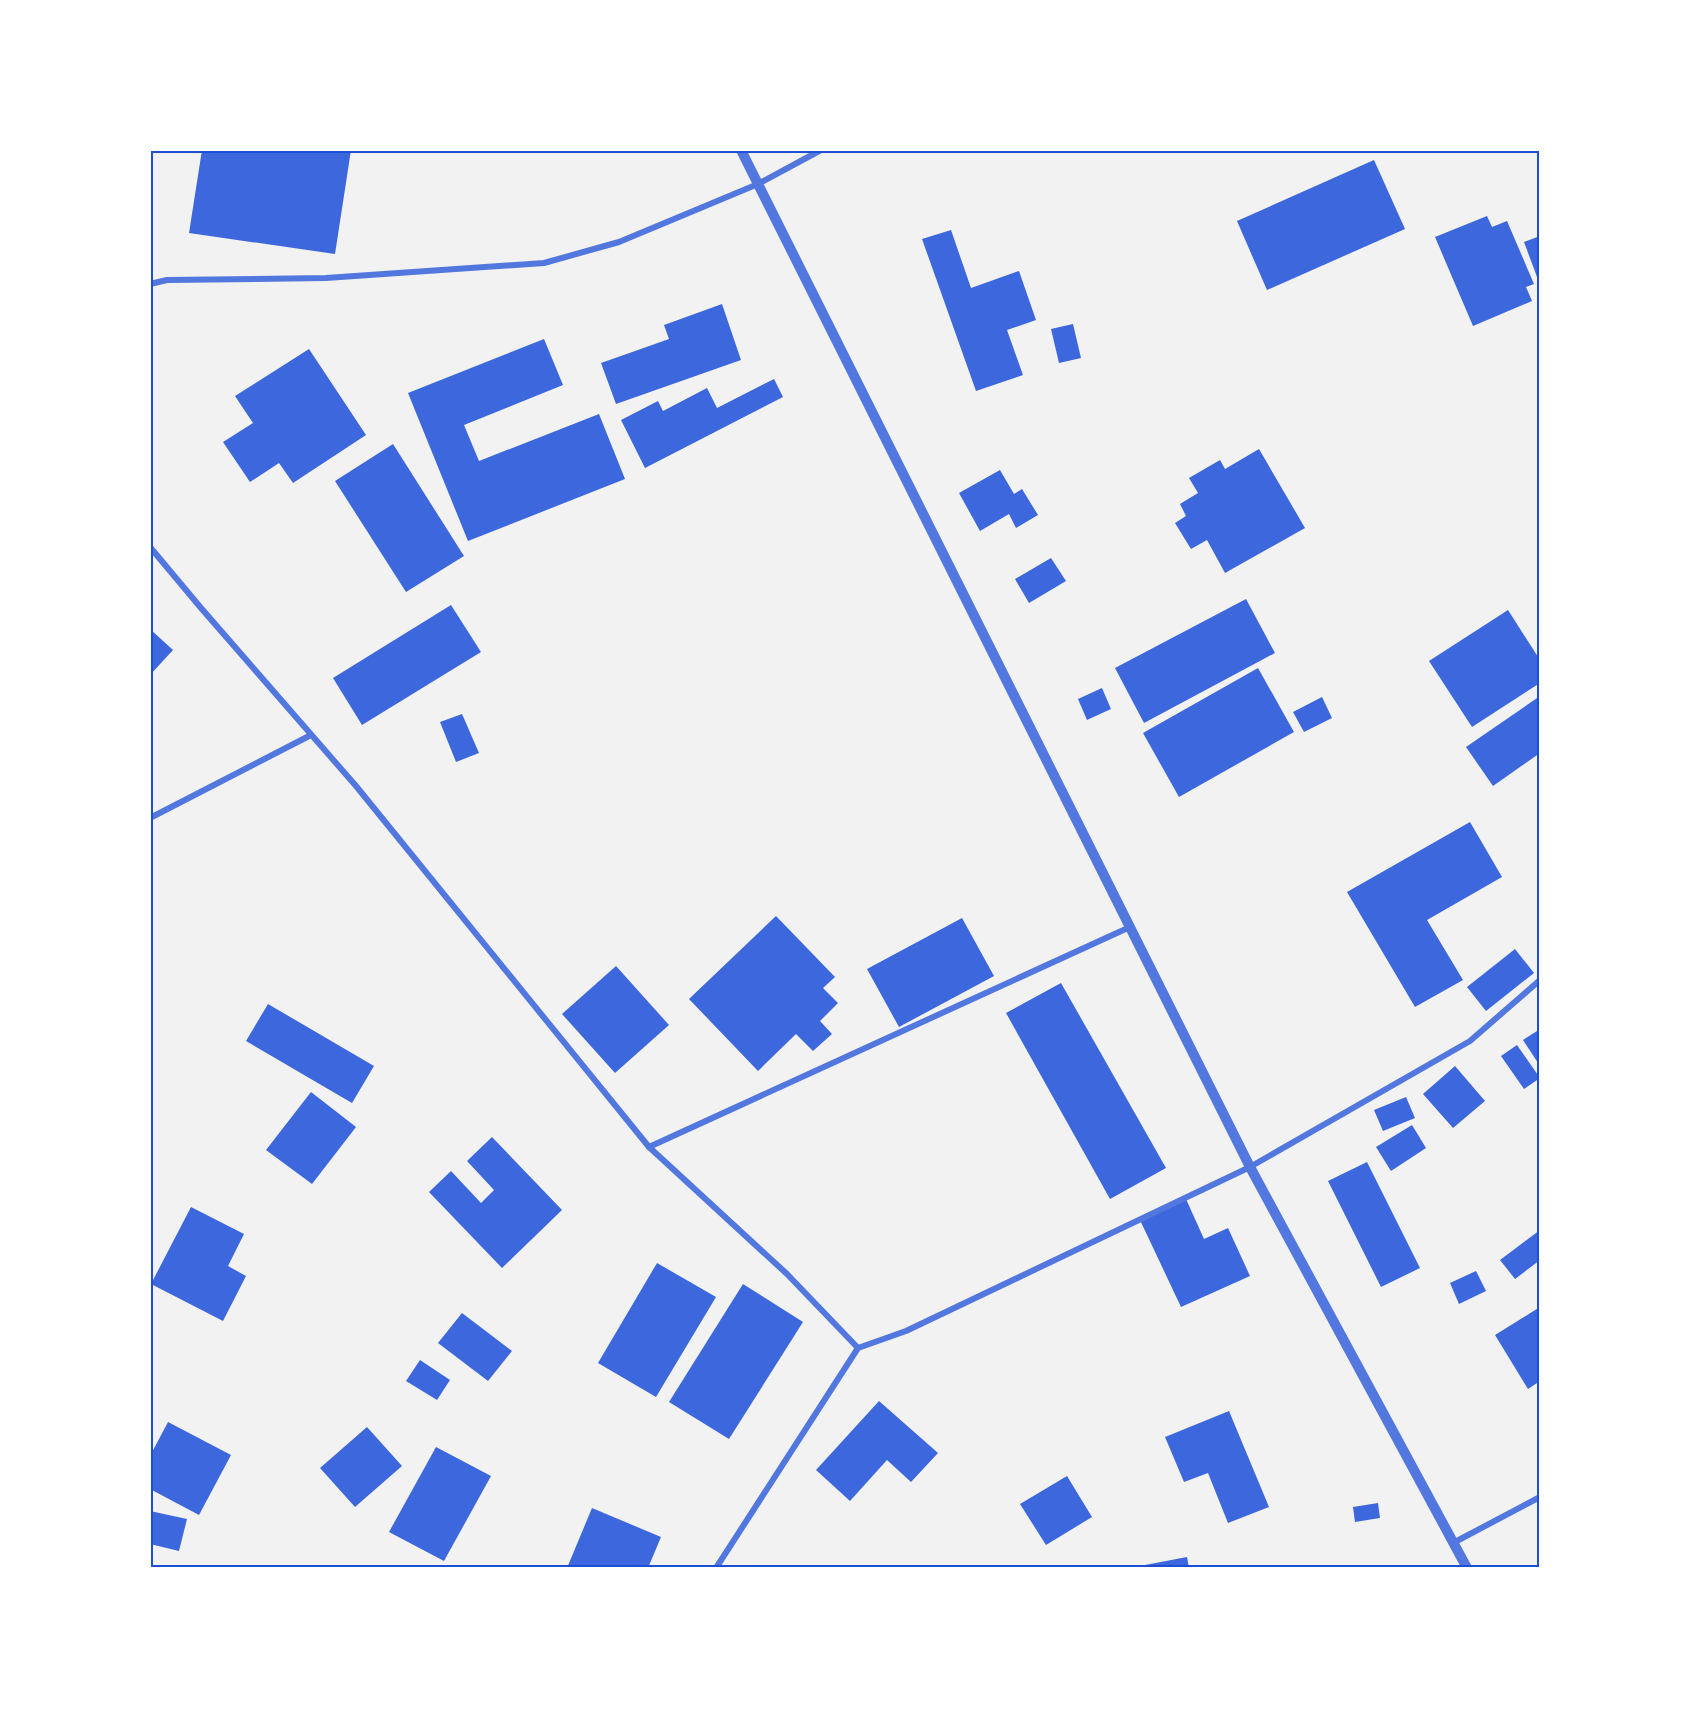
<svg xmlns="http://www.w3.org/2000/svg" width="1690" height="1718" font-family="'Golos Text',sans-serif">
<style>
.building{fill:#3d67dc}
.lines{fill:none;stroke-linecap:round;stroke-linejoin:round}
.minor{stroke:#5277de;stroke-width:6}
.tertiary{stroke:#5277de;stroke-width:10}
.neatline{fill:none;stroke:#1d4ed8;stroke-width:2}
</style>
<rect width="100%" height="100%" fill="#f2f2f2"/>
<g class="building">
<path d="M202 150H351L335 254 189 233Z"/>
<path d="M1374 160 1405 229 1267 290 1237 221Z"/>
<path d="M1487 216 1492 227 1507 221 1534 284 1526 287 1532 301 1473 326 1435 237Z"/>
<path d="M951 230 971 288 1019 271 1036 320 1007 330 1023 375 976 391 922 239Z"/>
<path d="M1540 236V285L1524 242Z"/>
<path d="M722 304 741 360 616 404 601 363 669 339 664 325Z"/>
<path d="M1073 324 1081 358 1059 363 1051 329Z"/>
<path d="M544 339 563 385 464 425 479 461 599 414 625 479 468 541 408 393Z"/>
<path d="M309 349 366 435 293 483 279 463 250 482 223 442 253 423 235 396Z"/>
<path d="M774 379 783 397 645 468 621 420 658 401 663 411 707 388 717 408Z"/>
<path d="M393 444 464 556 406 592 335 481Z"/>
<path d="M1259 449 1305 528 1225 573 1207 540 1191 549 1175 523 1186 516 1180 504 1198 493 1189 478 1220 460 1225 469Z"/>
<path d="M1000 470 1014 494 1022 489 1038 515 1016 528 1009 514 980 531 959 493Z"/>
<path d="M1051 558 1066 581 1029 603 1015 579Z"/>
<path d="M1246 599 1275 653 1144 723 1115 668Z"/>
<path d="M451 605 481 652 362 725 333 678Z"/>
<path d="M1508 610 1540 660V683L1472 727 1429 661Z"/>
<path d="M150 629 173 650 150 675Z"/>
<path d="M1258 668 1294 732 1179 797 1143 733Z"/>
<path d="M1102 688 1111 709 1087 720 1078 699Z"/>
<path d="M1540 696V753L1493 786 1466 747Z"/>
<path d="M1322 697 1332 718 1304 732 1293 712Z"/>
<path d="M462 714 479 753 456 762 440 722Z"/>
<path d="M1470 822 1502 877 1427 920 1463 980 1415 1007 1347 892Z"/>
<path d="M776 916 835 977 823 988 838 1003 820 1021 832 1034 813 1051 796 1034 758 1071 689 999Z"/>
<path d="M962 918 994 976 899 1027 867 969Z"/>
<path d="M1515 949 1534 973 1486 1011 1467 987Z"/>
<path d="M616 966 669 1025 615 1073 562 1014Z"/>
<path d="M1061 983 1166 1168 1110 1199 1006 1013Z"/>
<path d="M268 1004 374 1066 352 1103 246 1041Z"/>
<path d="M1537 1031 1540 1035V1066L1523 1040Z"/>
<path d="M1517 1045 1540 1078 1524 1089 1501 1056Z"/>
<path d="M1455 1066 1485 1101 1453 1128 1423 1094Z"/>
<path d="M311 1092 356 1127 312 1184 266 1150Z"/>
<path d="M1406 1097 1415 1118 1383 1131 1374 1110Z"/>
<path d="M1412 1125 1426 1148 1391 1171 1376 1147Z"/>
<path d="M492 1137 562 1210 502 1268 429 1192 451 1171 481 1203 494 1190 467 1161Z"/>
<path d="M1367 1162 1420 1268 1381 1287 1328 1181Z"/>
<path d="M1186 1199 1204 1239 1228 1228 1250 1276 1181 1307 1140 1220Z"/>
<path d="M191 1207 244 1234 228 1266 246 1276 223 1321 151 1284Z"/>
<path d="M1540 1230V1260L1515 1279 1500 1260Z"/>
<path d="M657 1263 716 1297 656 1397 598 1363Z"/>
<path d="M1476 1271 1486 1291 1459 1304 1450 1283Z"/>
<path d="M743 1284 803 1322 729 1439 669 1402Z"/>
<path d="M1540 1307V1381L1528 1389 1495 1335Z"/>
<path d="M462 1313 512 1351 488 1381 438 1343Z"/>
<path d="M420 1360 450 1380 437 1400 406 1381Z"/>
<path d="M879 1401 938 1453 911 1482 887 1460 850 1501 816 1470Z"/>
<path d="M1229 1411 1269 1507 1228 1523 1208 1473 1184 1482 1165 1437Z"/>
<path d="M168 1422 231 1455 199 1515 150 1489V1456Z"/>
<path d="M367 1427 402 1466 355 1507 320 1468Z"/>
<path d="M436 1447 491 1476 444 1561 389 1532Z"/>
<path d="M1067 1476 1092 1517 1046 1545 1020 1504Z"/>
<path d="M1378 1503 1380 1518 1355 1522 1353 1507Z"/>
<path d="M592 1508 661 1537 648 1568H567Z"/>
<path d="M150 1511 187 1519 179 1551 150 1544Z"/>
<path d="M1187 1557 1189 1568H1146L1145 1565Z"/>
</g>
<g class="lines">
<g class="minor">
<path d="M150 284 167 280 326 278 544 263 619 242 758 184 821 150"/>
<path d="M150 547 201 608 356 786 649 1147 787 1274 858 1348"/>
<path d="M150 818 311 735"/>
<path d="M649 1147 1130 927"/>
<path d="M1453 1543 1540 1497"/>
<path d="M716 1568 858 1348 906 1331 1250 1167 1470 1041 1540 980"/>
</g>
<path class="tertiary" d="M741 150 1250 1167 1467 1568"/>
</g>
<rect width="1690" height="1718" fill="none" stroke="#ffffff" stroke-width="303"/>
<rect x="152" y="152" width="1386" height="1414" class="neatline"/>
</svg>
